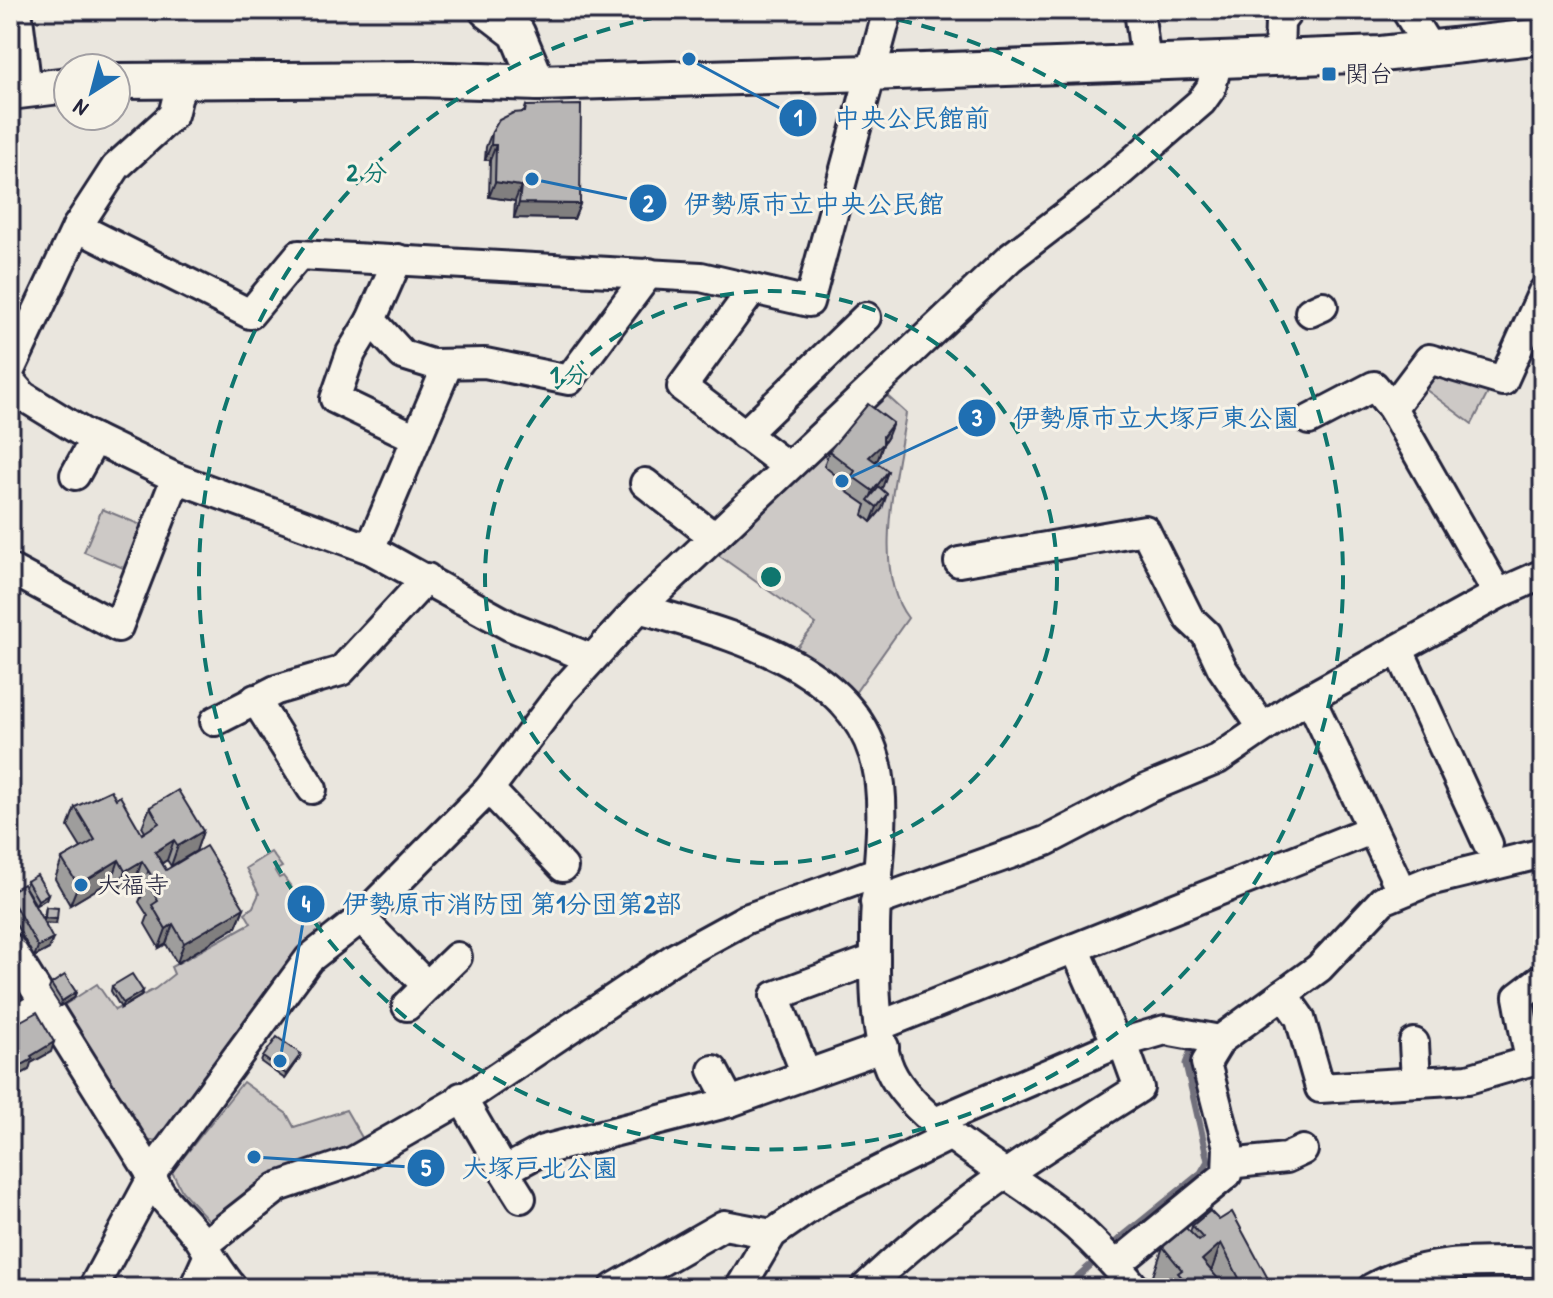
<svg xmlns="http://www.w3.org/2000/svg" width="1553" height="1298" font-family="'Patrick Hand','Klee One',sans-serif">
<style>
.green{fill:#cdc9c6;stroke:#787680;stroke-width:2}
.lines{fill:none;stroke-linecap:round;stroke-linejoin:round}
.stream{stroke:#716f7b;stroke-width:7}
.minor-casing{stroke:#22223b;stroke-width:34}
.tertiary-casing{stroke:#22223b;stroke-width:40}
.minor{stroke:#f7f3e8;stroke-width:28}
.tertiary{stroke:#f7f3e8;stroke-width:34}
.wall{fill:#9e9d9c;stroke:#22223b;stroke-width:2}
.shaded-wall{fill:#817f7f;stroke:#22223b;stroke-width:2}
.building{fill:#b8b6b5;stroke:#22223b;stroke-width:2}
.ring{fill:none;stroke:#0f766e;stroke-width:4;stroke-dasharray:14 10}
.poi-dot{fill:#1f6fb2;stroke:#f7f3e8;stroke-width:3}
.labels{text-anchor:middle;stroke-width:6;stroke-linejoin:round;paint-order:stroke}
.poi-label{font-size:24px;fill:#22223b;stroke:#f7f3e8;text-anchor:start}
.centre{fill:#0f766e;stroke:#f7f3e8;stroke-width:4}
.ring-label{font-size:24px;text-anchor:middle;font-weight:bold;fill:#0f766e;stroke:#f7f3e8;stroke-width:6;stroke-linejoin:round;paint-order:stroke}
.leader{fill:none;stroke:#1f6fb2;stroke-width:3}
.callout-dot{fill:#1f6fb2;stroke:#f7f3e8;stroke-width:3}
.mark-label{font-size:24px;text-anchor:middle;font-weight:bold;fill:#fff}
.callout-label{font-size:26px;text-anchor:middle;font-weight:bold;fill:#1f6fb2;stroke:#f7f3e8;stroke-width:6;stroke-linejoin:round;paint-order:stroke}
</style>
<rect width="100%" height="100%" fill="#eae6de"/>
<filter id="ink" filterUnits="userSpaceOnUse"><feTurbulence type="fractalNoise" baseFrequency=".0125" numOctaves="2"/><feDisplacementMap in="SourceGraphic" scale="16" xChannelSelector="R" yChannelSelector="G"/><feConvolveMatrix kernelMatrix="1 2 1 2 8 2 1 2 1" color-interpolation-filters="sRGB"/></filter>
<g filter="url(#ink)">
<g class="green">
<path d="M1436 369 1490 389 1472 424 1425 389Z"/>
<path d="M884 393 906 413C898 470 870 569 908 618L855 693 794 651 816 624 711 550Z"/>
<path d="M102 509 146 527 128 570 84 552Z"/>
<path d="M271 852 282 867 275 871 279 878 283 876 325 932 290 958 157 1140 143 1142 52 1013 97 984 115 1010 155 989 174 974 171 967 251 923 245 913 253 907 259 894 246 868Z"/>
<path d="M243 1082 287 1114 294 1127 346 1110 364 1141 283 1172 214 1226 182 1191 172 1172Z"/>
</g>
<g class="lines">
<g class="stream">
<path d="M1111 1246 1201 1173 1208 1161 1186 1064 1194 1042"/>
<path d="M1065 1288 1094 1262"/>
</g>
<g class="minor-casing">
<g id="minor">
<path d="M17 10 27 89"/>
<path d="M1139 10 1146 63"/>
<path d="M1406 10 1430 49"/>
<path d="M1279 55 1280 22 1289 10"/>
<path d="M77 227 250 314 299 255 701 277 809 302 888 10"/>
<path d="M398 259 371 320 403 355 432 364 485 363 569 380 649 273"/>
<path d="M753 289 682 387 787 466"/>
<path d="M1310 312 1323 306"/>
<path d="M371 320 351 353 335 399 416 438"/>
<path d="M10 370 77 227 116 167 173 115 182 79"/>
<path d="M10 381 23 396 85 434 176 478 370 549 510 626 590 658"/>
<path d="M1392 408 1429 359 1503 381 1543 292"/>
<path d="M1309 420 1374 386 1392 408 1498 594"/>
<path d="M744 435 866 317"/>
<path d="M75 475 95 439"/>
<path d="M645 483 714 537"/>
<path d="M370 549 448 364"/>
<path d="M959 562 1145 530 1189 618 1206 634 1222 668 1262 727"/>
<path d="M10 569 118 627 176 478"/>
<path d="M639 608C733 636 869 667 880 785 885 832 875 883 875 930 875 973 873 1021 887 1062 905 1119 1017 1177 1063 1215 1090 1237 1113 1262 1135 1288"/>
<path d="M1399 650 1488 844"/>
<path d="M1310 698 1401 890"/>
<path d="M255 699 312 789"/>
<path d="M215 721 276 690 341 671 427 578"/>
<path d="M489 789 563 867"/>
<path d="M875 902 1046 841 1146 789 1218 759 1295 706 1498 594 1543 574"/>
<path d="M361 918 427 986 407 1006"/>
<path d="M10 948 151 1174C161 1205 188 1218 204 1246 213 1261 221 1274 233 1288"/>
<path d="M1075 948 1117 1044"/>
<path d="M427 986 457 957"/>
<path d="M1283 994 1300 1018 1320 1088 1468 1079 1530 1061 1518 997 1543 978"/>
<path d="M10 1024 42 1005"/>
<path d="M879 1026 1371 830"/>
<path d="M1414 1043 1416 1082"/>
<path d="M713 1070 730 1102"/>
<path d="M806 1074 775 996 875 959"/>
<path d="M461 1097 504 1171 543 1150 730 1102 884 1047"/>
<path d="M935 1122 1117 1044 1165 1030 1220 1040"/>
<path d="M1228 1164 1286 1158 1303 1150"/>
<path d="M504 1171 521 1198"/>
<path d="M204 1245 278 1187 354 1161 478 1090 673 959 746 919 877 872"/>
<path d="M1116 1265 1227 1174 1228 1147 1206 1063 1220 1040 1319 968 1383 900 1429 881 1543 853"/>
<path d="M93 1288 150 1182 151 1174 309 959 361 918 489 789 563 691 639 608 1010 258 1104 186 1201 102 1211 88 1218 59"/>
<path d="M194 1288 208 1257"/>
<path d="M614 1288 724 1225 772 1234"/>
<path d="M740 1288 772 1234 824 1198 951 1135"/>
<path d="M865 1288C950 1206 1040 1150 1139 1088L1123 1044"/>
<path d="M1372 1288C1428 1257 1480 1263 1543 1262"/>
</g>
</g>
<g class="tertiary-casing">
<g id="tertiary">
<path d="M487 10 517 33 538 83"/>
<path d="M116 81 419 79 538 83 869 73 1381 54 1543 36"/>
<path d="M10 92 68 85"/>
</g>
</g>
<use href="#minor" class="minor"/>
<use href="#tertiary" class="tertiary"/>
</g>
<g class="wall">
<path d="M526 106 580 204 574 219 514 218 515 201 489 197 490 160H485L486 147 492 132 524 112Z"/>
<path d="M887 438 883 444 878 459 875 461 888 471 881 489 882 509 871 522 863 515 866 505 846 491 848 485 824 466 829 451Z"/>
<path d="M75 807 142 834 145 832 142 827 150 807 203 831 196 851 171 866 167 860 162 863 166 870 244 908 236 927 177 963 166 944 159 948 145 924 148 916 139 902 143 893 135 881 118 891 112 880 70 905 55 879 62 859 81 848 68 827Z"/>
<path d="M27 881 48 894 46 899 36 905 25 887Z"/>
<path d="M10 891 43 921 46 907 56 924 45 923 49 949 34 957 10 914Z"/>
<path d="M51 984 76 992 74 998 60 1006 49 989Z"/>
<path d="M112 986 143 991 141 996 121 1008 111 991Z"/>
<path d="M301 1054 299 1059 285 1079 261 1062 263 1057Z"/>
<path d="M1210 1211 1273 1288H1163L1153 1276 1163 1247 1190 1233 1192 1226Z"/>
</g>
<g class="shaded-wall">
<path d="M491 145H496L490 160H485Z"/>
<path d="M495 182 521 186 515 201 489 197Z"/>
<path d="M519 203 580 204 574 219 514 218Z"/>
<path d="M893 423 887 438 883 444 878 459 864 472 869 457Z"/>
<path d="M888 471 883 486 871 502 869 501 873 491Z"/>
<path d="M887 494 882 509 871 522 877 507Z"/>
<path d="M203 831 196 851 171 866 178 846Z"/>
<path d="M174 840 167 860 148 872 155 852Z"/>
<path d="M119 860 112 880 70 905 78 885Z"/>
<path d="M142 861 135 881 118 891 125 871Z"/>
<path d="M48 894 46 899 36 905 38 900Z"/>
<path d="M244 908 236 927 177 963 184 943Z"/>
<path d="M45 918 57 919 56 924 43 923Z"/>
<path d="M173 924 166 944 159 948 166 929Z"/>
<path d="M53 939 49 949 34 957 38 947Z"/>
<path d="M143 991 141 996 121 1008 123 1003Z"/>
<path d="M76 992 74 998 60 1006 62 1001Z"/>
<path d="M54 1042 51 1052 31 1063 29 1070 10 1080 13 1070 31 1056Z"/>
<path d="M301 1054 299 1059 285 1079 286 1074Z"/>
<path d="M1221 1243 1211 1272 1202 1260Z"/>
</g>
<g class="building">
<path d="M581 105 580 204 519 203 521 186 495 182 496 145H491L492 132 499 120 513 113 525 112 526 106Z"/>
<path d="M868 404 893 423 883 436V444L869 457 888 471 873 491 852 476 855 471 829 451Z"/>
<path d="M879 487 887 494 877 507 868 500Z"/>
<path d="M111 790 116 799 120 796 142 834 159 823 150 807 178 790 203 831 178 846 174 840 155 852 166 870 206 846 244 908 184 943 173 924 166 929 152 905 158 901 147 882 153 878 142 861 125 871 119 860 78 885 62 859 95 840 75 807Z"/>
<path d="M37 875 48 894 38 900 27 881Z"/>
<path d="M23 884 53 939 38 947 10 897V891Z"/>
<path d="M46 907 58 908 57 919 45 918Z"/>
<path d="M132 974 143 991 123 1003 112 986Z"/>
<path d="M65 975 76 992 62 1001 51 984Z"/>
<path d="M37 1012 54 1042 31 1056 33 1059 13 1070 12 1068 10 1069V1027Z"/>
<path d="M277 1037 301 1054 286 1074 263 1057Z"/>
<path d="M1210 1211 1219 1220 1232 1212 1273 1288H1228L1239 1278 1221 1243 1202 1260 1226 1288H1191L1178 1273 1182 1270 1163 1247 1186 1228 1199 1241 1203 1238 1192 1226Z"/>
</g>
</g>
<g class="ring">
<circle cx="771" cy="577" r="286"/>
<path d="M851 11A572 572 0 1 1 691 11"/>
</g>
<g class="poi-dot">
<rect x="1321" y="66" width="16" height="16" rx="4"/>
<circle cx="81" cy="885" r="8"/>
</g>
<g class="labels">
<g class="poi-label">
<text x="1345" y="82">関台</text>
<text x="97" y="893">大福寺</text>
</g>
</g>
<circle cx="771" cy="577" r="12" class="centre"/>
<g class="ring-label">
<text x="367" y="181">2 分</text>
<text x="569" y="383">1 分</text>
</g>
<path class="leader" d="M689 59L798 118M532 179L648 203M842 481L977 418M280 1061L306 904M254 1157L426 1168"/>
<g class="callout-dot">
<circle cx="689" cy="59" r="8"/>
<circle cx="532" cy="179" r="8"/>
<circle cx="842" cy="481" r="8"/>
<circle cx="280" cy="1061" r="8"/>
<circle cx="254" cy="1157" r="8"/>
<circle cx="798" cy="118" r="20"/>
<circle cx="648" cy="203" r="20"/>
<circle cx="977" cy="418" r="20"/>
<circle cx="306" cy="904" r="20"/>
<circle cx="426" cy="1168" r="20"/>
</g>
<g class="mark-label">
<text x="798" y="126">1</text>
<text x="648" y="212">2</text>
<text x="977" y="426">3</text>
<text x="306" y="912">4</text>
<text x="426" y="1176">5</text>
</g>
<g class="callout-label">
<text x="912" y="127">中央公民館前</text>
<text x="814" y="213">伊勢原市立中央公民館</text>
<text x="1156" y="427">伊勢原市立大塚戸東公園</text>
<text x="512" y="913">伊勢原市消防団 第1分団第2部</text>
<text x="540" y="1177">大塚戸北公園</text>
</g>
<rect width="1553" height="1298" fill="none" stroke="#f7f3e8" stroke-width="40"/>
<rect x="20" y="20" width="1513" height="1258" fill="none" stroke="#22223b" stroke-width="3" filter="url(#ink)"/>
<g transform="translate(92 92) rotate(216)"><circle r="38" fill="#f7f3e8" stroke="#a29fa3" stroke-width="2"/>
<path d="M0-6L14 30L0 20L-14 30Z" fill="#1f6fb2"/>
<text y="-12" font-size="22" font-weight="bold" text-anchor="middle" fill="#22223b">N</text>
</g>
</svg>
